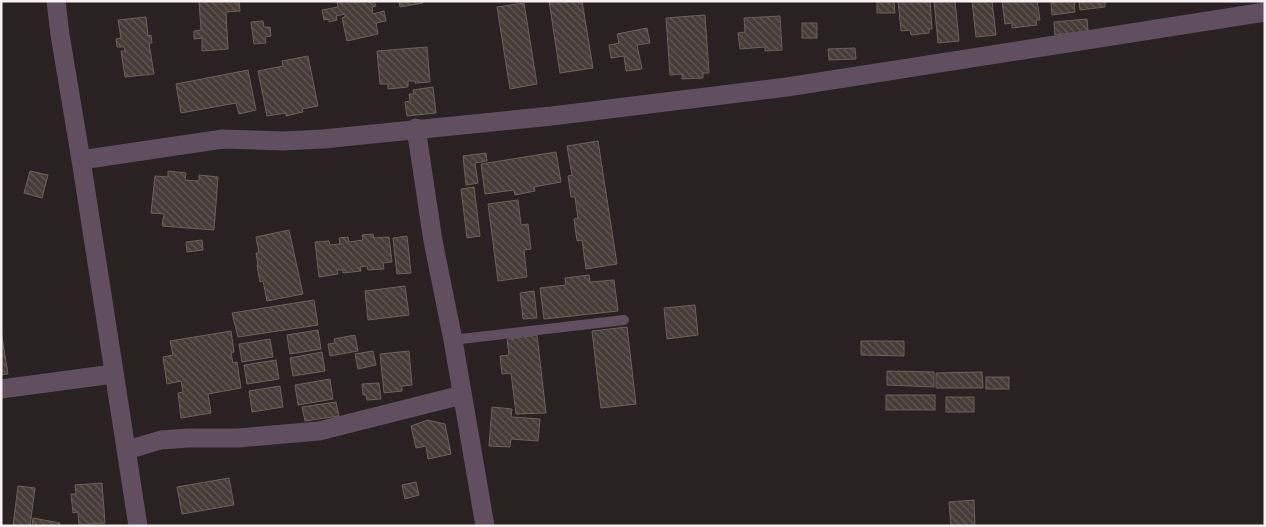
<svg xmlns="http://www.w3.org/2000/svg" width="1266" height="527" font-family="'Work Sans',sans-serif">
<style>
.building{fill:url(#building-back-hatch);stroke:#6c615d}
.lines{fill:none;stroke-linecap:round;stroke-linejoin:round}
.service{stroke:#614e5e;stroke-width:10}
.minor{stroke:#614e5e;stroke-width:19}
</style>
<defs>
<pattern id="building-back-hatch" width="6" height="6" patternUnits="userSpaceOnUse" patternTransform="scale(1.25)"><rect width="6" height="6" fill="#463c38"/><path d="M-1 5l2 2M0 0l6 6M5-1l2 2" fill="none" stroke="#615955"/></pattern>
</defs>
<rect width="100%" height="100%" fill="#2a2122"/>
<g class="building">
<path d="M199 1H239L240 11 226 12 228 49 202 51V38L194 39V31L201 30Z"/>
<path d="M337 1H374L376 6 372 7 373 14 384 11 386 21 376 23 378 34 347 41 342 18 345 17V14L336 16 337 20 329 22V19L324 20 322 10 338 7Z"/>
<path d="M399 1H423V3L400 7Z"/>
<path d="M549 1H582L593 68 560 73Z"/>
<path d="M877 1H894L895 13H877Z"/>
<path d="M898 1H930L932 29H929V33L911 35 910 30 901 31Z"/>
<path d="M934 1H955L959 41 938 43Z"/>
<path d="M972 1H992L996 35 976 37Z"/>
<path d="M1002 1H1037L1040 20H1036L1037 25 1012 28V23L1005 24Z"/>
<path d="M1051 1H1074L1075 12 1052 15Z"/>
<path d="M1079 1H1105V7L1080 10Z"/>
<path d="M524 3 537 84 510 89 497 7Z"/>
<path d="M705 15 709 73H703V78L682 79V74L670 75 666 18Z"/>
<path d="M780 16 782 50 765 51V47L740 49 738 33 745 32 744 18Z"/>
<path d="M146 17 148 36 151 35 152 43H149L154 74 125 77 121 51H125L124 47H117L116 39 121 38 118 20Z"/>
<path d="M1087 19 1088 31 1055 35 1054 22Z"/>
<path d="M263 21 264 27H270L271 36 265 37 266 43 254 44 251 22Z"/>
<rect x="802" y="23" width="15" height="15"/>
<path d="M647 28 650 43 637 45 642 69 626 71 624 56 611 58 609 45 619 43 617 34Z"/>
<path d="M427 47 430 82 415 83V81H408V87L388 89V84H380L377 51Z"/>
<path d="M855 48 856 59 829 60 828 49Z"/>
<path d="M308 56 318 106 302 109 303 112 286 116V113L267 116 258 71 283 66 282 61Z"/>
<path d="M248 70 256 110 239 114 236 103 181 113 176 84Z"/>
<path d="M433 87 436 113 407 116 405 102 410 101 409 94H414L413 90Z"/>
<path d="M598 141 617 264 586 269 582 240 577 241 574 219 578 218 575 197H571L568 176 572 175 567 146Z"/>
<path d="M556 152 561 182 534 187 535 191 515 195 514 190 485 194 481 164Z"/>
<path d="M486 153 487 161 475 163 478 183 466 185 463 156Z"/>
<path d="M30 171 48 175 42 198 24 193Z"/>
<path d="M168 171 186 173 185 180 199 181V175L218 177 214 230 162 226 164 214 151 213 155 176 168 177Z"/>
<path d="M474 187 480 236 467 238 461 189Z"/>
<path d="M518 200 521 225 528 224 531 249 524 250 527 277 498 281 488 204Z"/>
<path d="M289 230 303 294 267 301 263 281 260 282 257 265H258L256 253H259L256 237Z"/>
<path d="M373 234 374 238 389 237 392 262 383 263 384 269 368 270 367 266 360 267 361 271 343 273V270H337L338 274 319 277 315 242 329 241 330 245 340 244 339 238 348 237 349 242 363 240 362 235Z"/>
<path d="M407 236 411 273 397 274 393 238Z"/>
<path d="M202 240 203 250 187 252 186 242Z"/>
<path d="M589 275 590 282 614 280 618 311 544 319 540 288 566 285 565 278Z"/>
<path d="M405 286 409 315 368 320 365 291Z"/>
<path d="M534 291 537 318 523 319 520 293Z"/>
<path d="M314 300 318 325 238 337 232 313Z"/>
<path d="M695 305 698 335 667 339 664 308Z"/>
<path d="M627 327 636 404 601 408 592 331Z"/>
<path d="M318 330 321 349 290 354 287 335Z"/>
<path d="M1 331 8 374 1 375Z"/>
<path d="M231 331 234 352 231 353 233 363 237 362 241 388 208 394 211 413 181 418 178 393 183 392 181 381 167 384 163 357 173 355 170 341Z"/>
<path d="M355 335 358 351 330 356 328 344 335 343 334 339Z"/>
<path d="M537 335 546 413 516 414 511 373 502 374 500 356 509 355 507 339Z"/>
<path d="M270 339 273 357 242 362 239 344Z"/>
<path d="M861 341H904V356L861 355Z"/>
<path d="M373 351 376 365 358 369 355 354Z"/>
<path d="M409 351 412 385 402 386V391L384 393 380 354Z"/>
<path d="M322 352 325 371 293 376 290 358Z"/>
<path d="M276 360 279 379 247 384 244 365Z"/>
<path d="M887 371 934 372V387L887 385Z"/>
<path d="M982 372 983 388H936V373Z"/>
<rect x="986" y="377" width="23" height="12"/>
<path d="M330 379 333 399 298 405 295 385Z"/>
<path d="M379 383 381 399 367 400 366 395H363L362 384Z"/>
<path d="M280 386 283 407 252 412 249 391Z"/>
<rect x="886" y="395" width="49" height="15"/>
<rect x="946" y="397" width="28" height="15"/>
<path d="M336 402 339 416 305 421 302 407Z"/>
<path d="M492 407 512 409 511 417 540 419 538 441 511 439 510 447 489 446Z"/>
<path d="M428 420 445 424 451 454 428 459 426 446 416 448 411 426Z"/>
<path d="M229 478 234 505 182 514 177 487Z"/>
<path d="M416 482 419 495 405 499 402 485Z"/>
<path d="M102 483 105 523 79 525 78 512 73 513 71 494H76L75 485Z"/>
<path d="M18 486 35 488 30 526H13Z"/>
<path d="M974 500 975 526H951L949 502Z"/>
<path d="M33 518 60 523 59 526H32Z"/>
</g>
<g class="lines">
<path class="service" d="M453 340 624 320"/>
<g class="minor">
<path d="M56 1 60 35 81 160 138 526"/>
<path d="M416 128 433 241 453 340 485 526"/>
<path d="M81 160 223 139 283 141 323 139 552 116 787 87 1265 12"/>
<path d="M1 389 113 374"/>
<path d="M127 450 161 440 188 438H238L319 431 462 395"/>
</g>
</g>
<rect width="1266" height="527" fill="none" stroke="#f8f1f2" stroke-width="5"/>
</svg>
